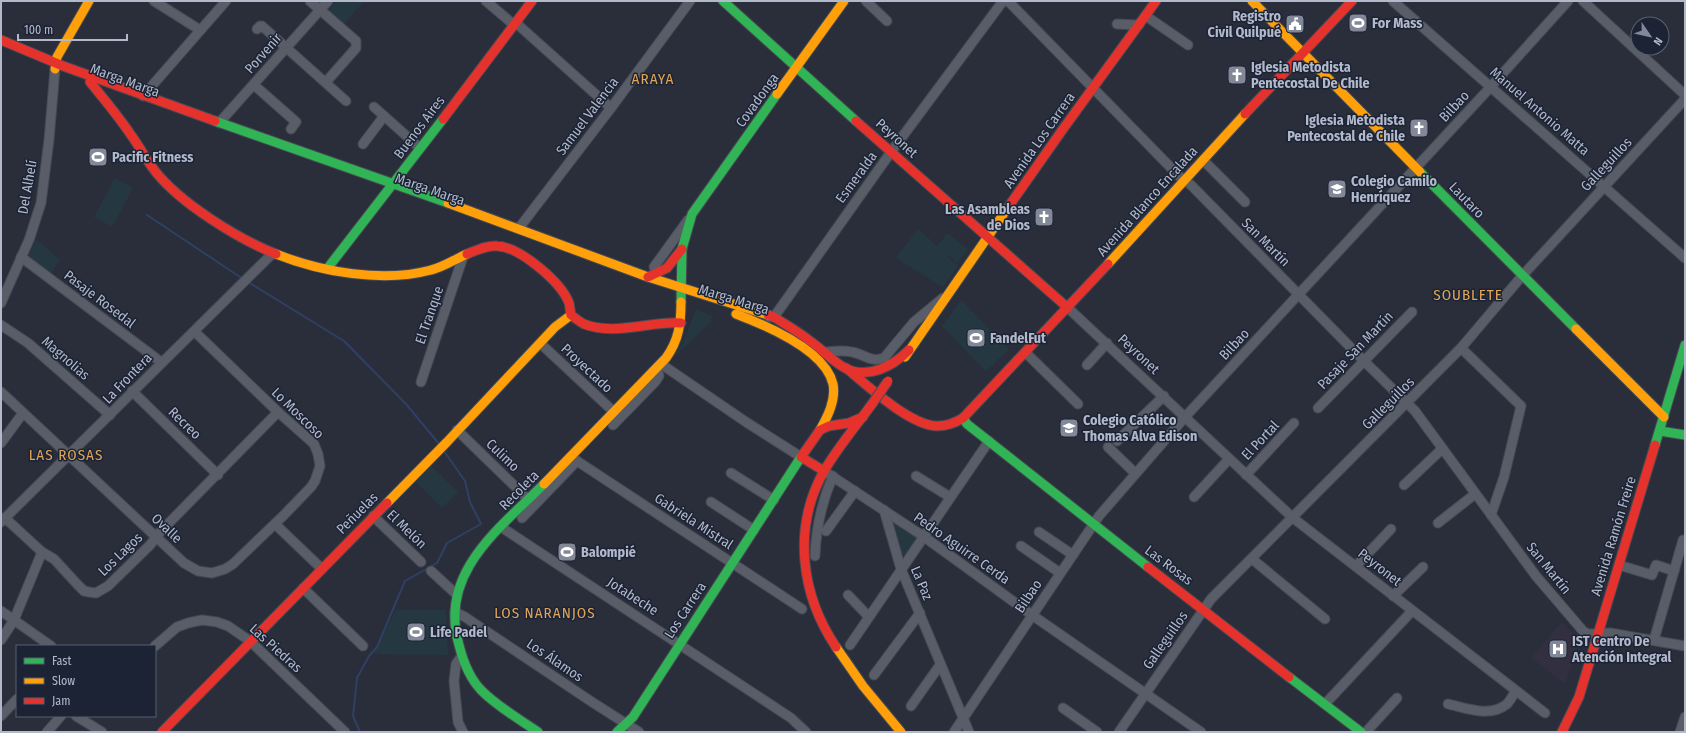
<svg xmlns="http://www.w3.org/2000/svg" width="1686" height="733" font-family="'Fira Sans Condensed',sans-serif">
<style>
.medical{fill:#322f40}
.green{fill:#253841}
.lines{fill:none;stroke-linecap:round;stroke-linejoin:round}
.stream{stroke:#303f64;stroke-width:2}
.street-casing{stroke:#454953;stroke-width:11}
.fast-casing{stroke:#454953;stroke-width:11}
.slow-casing{stroke:#454953;stroke-width:11}
.jam-casing{stroke:#454953;stroke-width:11}
.street{stroke:#595d67;stroke-width:9}
.fast{stroke:#30b455;stroke-width:9}
.slow{stroke:#ff9f0a;stroke-width:9}
.jam{stroke:#e5322d;stroke-width:9}
.jam-bridge-casing{stroke:#464b56;stroke-width:11;stroke-linecap:butt}
.jam-bridge{stroke:#e5322d;stroke-width:9}
.labels{text-anchor:middle;stroke-width:3;stroke-linejoin:round;paint-order:stroke}
.poi-label{font-size:14px;font-weight:bold;fill:#b2b9cb;stroke:#1b2335;text-anchor:start}
.street-label{font-size:14px;fill:#b2b9cb;stroke:#1b2335}
.neighbourhood-label{font-size:15px;letter-spacing:1px;fill:#e0a558;stroke:#1b2335}
</style>
<rect width="100%" height="100%" fill="#292e3a"/>
<path class="medical" d="M1562 622 1580 640 1565 684 1531 658Z"/>
<g class="green">
<path d="M337 1H364L343 25 327 12Z"/>
<path d="M115 178 133 188 112 227 94 217Z"/>
<path d="M918 229 937 246 948 233 968 250 957 263 941 250 958 266 943 287 896 258Z"/>
<path d="M36 239 60 260 50 274 27 259Z"/>
<path d="M961 300 1009 349 986 371 942 326Z"/>
<path d="M696 309 712 316 711 322 673 358 683 343Z"/>
<path d="M431 466 458 492 442 508 416 482Z"/>
<path d="M894 521 918 538 905 556 900 554 891 524Z"/>
<path d="M396 610H446L448 655 374 654Z"/>
</g>
<g class="lines">
<g class="stream">
<path d="M147 215 243 279"/>
<path d="M248 282 344 341 406 404 440 445"/>
<path d="M362 732H360L353 716 357 678 369 656 377 647 405 581 437 563 447 543 481 524 470 502 465 481 444 451"/>
</g>
<g class="street-casing">
<g id="street">
<path d="M154 1 200 30"/>
<path d="M310 1 356 41V48L326 82"/>
<path d="M486 1 514 25"/>
<path d="M866 1 887 21"/>
<path d="M1008 1 1179 176 1191 185 1364 361 1415 411 1536 576 1583 631 1588 634 1610 633 1685 646"/>
<path d="M1393 1 1685 258"/>
<path d="M1583 1 1685 95"/>
<path d="M1146 16 1188 45"/>
<path d="M516 23 611 108"/>
<path d="M1117 24 1139 25"/>
<path d="M257 29 260 26H262L346 101"/>
<path d="M254 85 296 122 291 129"/>
<path d="M143 96 226 1"/>
<path d="M374 107 420 148"/>
<path d="M219 123 328 1"/>
<path d="M363 144 384 116"/>
<path d="M1203 160 1245 202"/>
<path d="M519 228 611 108 690 1"/>
<path d="M21 257 161 362"/>
<path d="M654 267 688 220"/>
<path d="M1 303 29 240 41 203 49 140 55 69"/>
<path d="M1068 308 1293 518 1545 713"/>
<path d="M769 317H774L891 152 1003 1"/>
<path d="M1 325 28 343 110 415"/>
<path d="M541 344 614 412"/>
<path d="M1461 348 1521 406 1504 477 1491 515"/>
<path d="M826 352C835 351 844 350 852 352 864 354 871 363 884 358L914 322 943 298"/>
<path d="M1026 353 1078 404"/>
<path d="M661 364 746 422 801 457"/>
<path d="M1087 365 1107 343"/>
<path d="M421 382 463 257"/>
<path d="M132 391 218 475"/>
<path d="M1 392 184 563 198 571 212 573 225 569 233 564 284 515 311 487 315 481 320 466 318 454 314 444 278 412 195 332"/>
<path d="M1318 408 1412 312"/>
<path d="M613 425 655 382 659 376 657 368"/>
<path d="M457 430 529 500"/>
<path d="M1117 441 1164 396"/>
<path d="M1 443 23 413"/>
<path d="M1108 447 1135 473"/>
<path d="M571 457 802 609"/>
<path d="M824 471 923 536 1032 615 1201 732"/>
<path d="M731 473 774 500"/>
<path d="M1246 475 1294 423"/>
<path d="M916 476 950 497"/>
<path d="M1404 485 1442 449"/>
<path d="M1194 497 1229 459"/>
<path d="M711 502 754 530"/>
<path d="M884 510 901 569 969 732"/>
<path d="M373 516 421 562"/>
<path d="M5 518 42 552 54 559 77 584 84 591 89 592 96 593 108 586 150 545 161 531 278 412"/>
<path d="M522 518 577 461"/>
<path d="M1 522 273 253"/>
<path d="M1438 523 1475 494"/>
<path d="M275 524 322 569"/>
<path d="M501 527 791 718 806 732"/>
<path d="M826 531 855 491"/>
<path d="M1039 532 1073 555"/>
<path d="M1021 546 1060 573"/>
<path d="M815 556C816 528 822 501 833 476"/>
<path d="M1252 559 1325 619"/>
<path d="M1619 565 1652 575 1656 565 1674 571"/>
<path d="M1356 566 1391 529"/>
<path d="M431 571 456 594"/>
<path d="M303 588 363 646"/>
<path d="M848 595 869 617"/>
<path d="M1393 596 1423 567"/>
<path d="M1 611 51 646"/>
<path d="M455 612 465 617 592 702 639 732"/>
<path d="M1 640 14 620 42 552"/>
<path d="M1654 640 1683 540"/>
<path d="M850 645 989 441"/>
<path d="M155 646 177 627 188 623 202 620 217 622 228 626 250 641 345 732"/>
<path d="M461 657 456 664 454 681 458 722 463 732"/>
<path d="M874 675 920 613"/>
<path d="M1325 704 1412 611"/>
<path d="M1448 704C1466 708 1490 718 1507 704 1510 701 1513 695 1516 691"/>
<path d="M911 706 940 665"/>
<path d="M1063 708 1097 732"/>
<path d="M1 716 17 699"/>
<path d="M76 716 102 732"/>
<path d="M47 732 61 716"/>
<path d="M954 732 1099 516 1185 417 1486 92 1568 1"/>
<path d="M1119 732 1211 599 1461 348 1522 276 1685 99"/>
<path d="M1366 732 1397 698"/>
<path d="M1680 732 1685 717"/>
</g>
</g>
<g class="fast-casing">
<g id="fast">
<path d="M723 1 856 121"/>
<path d="M215 121 448 203"/>
<path d="M1420 172 1576 329"/>
<path d="M327 269 443 119"/>
<path d="M681 302 682 249 692 214 777 94"/>
<path d="M963 418 967 424 1148 567"/>
<path d="M1660 431 1685 435"/>
<path d="M1655 445 1685 345"/>
<path d="M1289 677 1361 732"/>
<path d="M538 732C519 719 498 707 482 691 470 679 463 661 459 645 438 573 499 529 544 484"/>
<path d="M617 732 633 717 801 457"/>
</g>
</g>
<g class="slow-casing">
<g id="slow">
<path d="M1252 1 1420 172"/>
<path d="M55 69 57 57 89 1"/>
<path d="M777 94 844 1"/>
<path d="M448 203 648 277 768 315"/>
<path d="M276 254C321 272 383 283 431 270 444 267 455 259 467 254"/>
<path d="M1108 264 1245 114"/>
<path d="M736 314C765 325 825 350 833 384 836 400 828 416 820 430"/>
<path d="M1576 329 1664 417"/>
<path d="M905 357 1009 206"/>
<path d="M544 484 666 358C679 340 681 323 681 302"/>
<path d="M387 503 447 442 555 327 571 315"/>
<path d="M836 647 863 686 901 732"/>
</g>
</g>
<g class="jam-casing">
<g id="jam">
<path d="M1 40 63 66 215 121"/>
<path d="M90 82C104 99 119 117 131 135 140 147 146 160 155 171 180 203 238 239 276 254"/>
<path d="M1245 114 1352 1"/>
<path d="M443 119 532 1"/>
<path d="M856 121 1068 308"/>
<path d="M1009 206 1063 129 1156 1"/>
<path d="M467 254C477 250 487 245 497 246 520 247 561 282 569 303 570 306 570 311 571 315 575 318 580 322 584 324 614 336 650 321 681 323"/>
<path d="M648 277 667 268 682 249"/>
<path d="M768 315 774 317C786 325 799 332 810 341 822 349 832 361 845 368 868 380 893 366 909 350"/>
<path d="M846 368C867 385 909 425 937 426 946 426 955 423 963 418L1108 264"/>
<path d="M824 471 801 457 820 430 829 426 849 423 863 417"/>
<path d="M1148 567 1289 677"/>
<path d="M836 647C801 595 792 528 824 471 838 447 856 426 872 404"/>
<path d="M162 732 387 503"/>
<path d="M1562 732 1579 697 1655 445"/>
</g>
</g>
<use href="#street" class="street"/>
<use href="#fast" class="fast"/>
<use href="#slow" class="slow"/>
<use href="#jam" class="jam"/>
<g class="jam-bridge-casing">
<path id="jam-bridge" d="M872 404 888 381"/>
</g>
<use href="#jam-bridge" class="jam-bridge"/>
</g>
<defs>
<g id="stadium-square" transform="scale(1)"><rect x="-9" y="-9" width="18" height="18" rx="4" fill="#828898" stroke="#1b2335"/><path d="M0-5a6.5 5 0 1 0 0 10a6.5 5 0 1 0 0-10ZM-3.5-1.8h7v3.6h-7Z" fill="#fff"/></g>
<g id="civic-square" transform="scale(1)"><rect x="-9" y="-9" width="18" height="18" rx="4" fill="#828898" stroke="#1b2335"/><path d="M-.6-6.5H3V-4.5H.6V-3L4-1V1h2V6H-6V1h2V-1L-.6-3ZM-1.2 2.5V6h2.4V2.5Z" fill="#fff"/></g>
<g id="church-square" transform="scale(1)"><rect x="-9" y="-9" width="18" height="18" rx="4" fill="#828898" stroke="#1b2335"/><path d="M-1.2-6h2.4v3.5h3.3v2.4h-3.3V6h-2.4V-.1h-3.3v-2.4h3.3Z" fill="#fff"/></g>
<g id="school-square" transform="scale(1)"><rect x="-9" y="-9" width="18" height="18" rx="4" fill="#828898" stroke="#1b2335"/><path d="M0-5L7-2L0 1L-7-2ZM-4 1L0 2.5L4 1V4Q0 6-4 4Z" fill="#fff"/></g>
<g id="hospital-square" transform="scale(1)"><rect x="-9" y="-9" width="18" height="18" rx="4" fill="#828898" stroke="#1b2335"/><path d="M-5-5h3v3.5h4V-5h3V5h-3V1.5h-4V5h-3Z" fill="#fff"/></g>
</defs>
<g fill-rule="evenodd">
<use href="#stadium-square" x="1358" y="23"/>
<use href="#civic-square" x="1295" y="24"/>
<use href="#church-square" x="1237" y="75"/>
<use href="#church-square" x="1419" y="128"/>
<use href="#stadium-square" x="98" y="157"/>
<use href="#school-square" x="1337" y="189"/>
<use href="#church-square" x="1044" y="217"/>
<use href="#stadium-square" x="976" y="338"/>
<use href="#school-square" x="1069" y="428"/>
<use href="#stadium-square" x="567" y="552"/>
<use href="#stadium-square" x="416" y="632"/>
<use href="#hospital-square" x="1558" y="649"/>
</g>
<g class="labels">
<g class="poi-label">
<text x="1281" y="21" text-anchor="end">Registro<tspan x="1281" dy="16">Civil Quilpué</tspan></text>
<text x="1372" y="28">For Mass</text>
<text x="1251" y="72">Iglesia Metodista<tspan x="1251" dy="16">Pentecostal De Chile</tspan></text>
<text x="1405" y="125" text-anchor="end">Iglesia Metodista<tspan x="1405" dy="16">Pentecostal de Chile</tspan></text>
<text x="112" y="162">Pacific Fitness</text>
<text x="1351" y="186">Colegio Camilo<tspan x="1351" dy="16">Henríquez</tspan></text>
<text x="1030" y="214" text-anchor="end">Las Asambleas<tspan x="1030" dy="16">de Dios</tspan></text>
<text x="990" y="343">FandelFut</text>
<text x="1083" y="425">Colegio Católico<tspan x="1083" dy="16">Thomas Alva Edison</tspan></text>
<text x="581" y="557">Balompié</text>
<text x="430" y="637">Life Padel</text>
<text x="1572" y="646">IST Centro De<tspan x="1572" dy="16">Atención Integral</tspan></text>
</g>
<g class="street-label">
<text transform="translate(263 53) rotate(-49)" y="5">Porvenir</text>
<text transform="translate(125 80) rotate(20)" y="5">Marga Marga</text>
<text transform="translate(757 100) rotate(-54)" y="5">Covadonga</text>
<text transform="translate(1454 106) rotate(-47)" y="5">Bilbao</text>
<text transform="translate(1540 111) rotate(41)" y="5">Manuel Antonio Matta</text>
<text transform="translate(587 116) rotate(-53)" y="5">Samuel Valencia</text>
<text transform="translate(419 127) rotate(-53)" y="5">Buenos Aires</text>
<text transform="translate(897 138) rotate(42)" y="5">Peyronet</text>
<text transform="translate(1039 140) rotate(-55)" y="5">Avenida Los Carrera</text>
<text transform="translate(1606 164) rotate(-47)" y="5">Galleguillos</text>
<text transform="translate(856 177) rotate(-54)" y="5">Esmeralda</text>
<text transform="translate(27 187) rotate(-80)" y="5">Del Alhelí</text>
<text transform="translate(430 189) rotate(19)" y="5">Marga Marga</text>
<text transform="translate(1467 200) rotate(46)" y="5">Lautaro</text>
<text transform="translate(1147 201) rotate(-48)" y="5">Avenida Blanco Encalada</text>
<text transform="translate(1266 242) rotate(45)" y="5">San Martín</text>
<text transform="translate(100 299) rotate(37)" y="5">Pasaje Rosedal</text>
<text transform="translate(734 299) rotate(17)" y="5">Marga Marga</text>
<text transform="translate(429 315) rotate(-71)" y="5">El Tranque</text>
<text transform="translate(1234 344) rotate(-47)" y="5">Bilbao</text>
<text transform="translate(1355 350) rotate(-46)" y="5">Pasaje San Martín</text>
<text transform="translate(1139 354) rotate(43)" y="5">Peyronet</text>
<text transform="translate(66 358) rotate(41)" y="5">Magnolias</text>
<text transform="translate(587 368) rotate(43)" y="5">Proyectado</text>
<text transform="translate(127 378) rotate(-46)" y="5">La Frontera</text>
<text transform="translate(1388 403) rotate(-45)" y="5">Galleguillos</text>
<text transform="translate(298 413) rotate(44)" y="5">Lo Moscoso</text>
<text transform="translate(185 423) rotate(44)" y="5">Recreo</text>
<text transform="translate(1260 440) rotate(-47)" y="5">El Portal</text>
<text transform="translate(503 455) rotate(44)" y="5">Culimo</text>
<text transform="translate(519 490) rotate(-45)" y="5">Recoleta</text>
<text transform="translate(357 513) rotate(-45)" y="5">Peñuelas</text>
<text transform="translate(694 521) rotate(33)" y="5">Gabriela Mistral</text>
<text transform="translate(167 528) rotate(43)" y="5">Ovalle</text>
<text transform="translate(407 529) rotate(44)" y="5">El Melón</text>
<text transform="translate(1613 536) rotate(-73)" y="5">Avenida Ramón Freire</text>
<text transform="translate(962 548) rotate(35)" y="5">Pedro Aguirre Cerda</text>
<text transform="translate(120 554) rotate(-44)" y="5">Los Lagos</text>
<text transform="translate(1169 565) rotate(37)" y="5">Las Rosas</text>
<text transform="translate(1380 567) rotate(38)" y="5">Peyronet</text>
<text transform="translate(1549 568) rotate(51)" y="5">San Martín</text>
<text transform="translate(922 583) rotate(67)" y="5">La Paz</text>
<text transform="translate(633 596) rotate(33)" y="5">Jotabeche</text>
<text transform="translate(1028 596) rotate(-56)" y="5">Bilbao</text>
<text transform="translate(685 610) rotate(-57)" y="5">Los Carrera</text>
<text transform="translate(1165 640) rotate(-55)" y="5">Galleguillos</text>
<text transform="translate(276 648) rotate(42)" y="5">Las Piedras</text>
<text transform="translate(555 660) rotate(34)" y="5">Los Álamos</text>
</g>
<g class="neighbourhood-label">
<text x="653" y="84">ARAYA</text>
<text x="1468" y="300">SOUBLETE</text>
<text x="66" y="460">LAS ROSAS</text>
<text x="545" y="618">LOS NARANJOS</text>
</g>
</g>
<rect width="1686" height="733" fill="none" stroke="#b2b9cb" stroke-width="4"/>
<rect x="16" y="645" width="140" height="72" fill="#1b2335" stroke="#575f71"/>
<rect x="24" y="658" width="20" height="6" fill="#30b455" stroke="#575f71"/>
<text x="52" y="665" font-size="12" fill="#b2b9cb">Fast</text>
<rect x="24" y="678" width="20" height="6" fill="#ff9f0a" stroke="#575f71"/>
<text x="52" y="685" font-size="12" fill="#b2b9cb">Slow</text>
<rect x="24" y="698" width="20" height="6" fill="#e5322d" stroke="#575f71"/>
<text x="52" y="705" font-size="12" fill="#b2b9cb">Jam</text>
<g transform="translate(1650 36) rotate(124)"><circle r="19" fill="#1b2335" stroke="#575f71"/>
<path d="M0-3L7 15L0 10L-7 15Z" fill="#828898"/>
<text y="-6" font-size="11" font-weight="bold" text-anchor="middle" fill="#b2b9cb">N</text>
</g>
<path d="M18 34v6h109v-6" fill="none" stroke="#b2b9cb" stroke-width="2"/>
<text x="24" y="34" font-size="12" fill="#b2b9cb" stroke="#1b2335" stroke-width="3" paint-order="stroke">100 m</text>
</svg>
